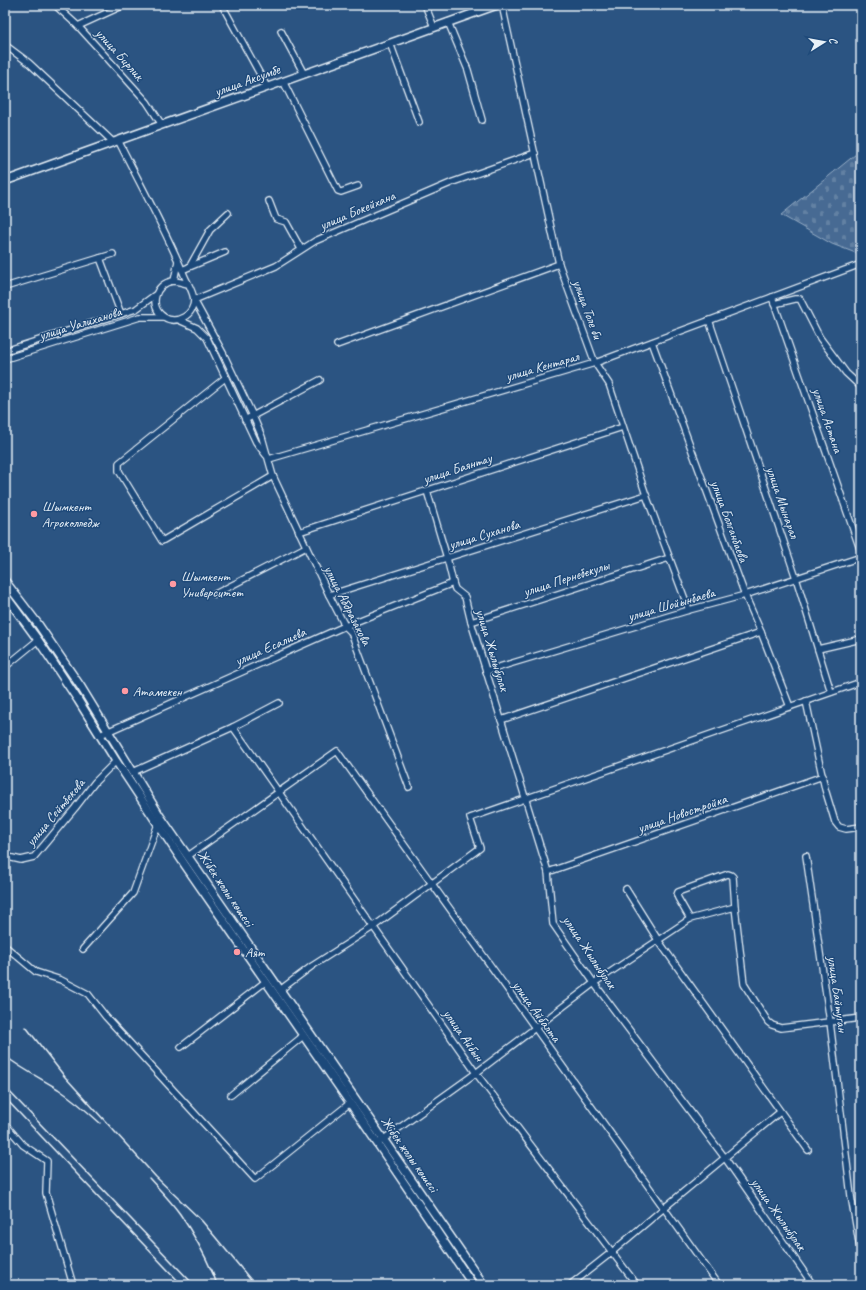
<svg xmlns="http://www.w3.org/2000/svg" width="866" height="1290" font-family="Caveat,sans-serif">
<style>
.cemetery{fill:url(#cemetery-stones);stroke:#98aec6}
.lines{fill:none;stroke-linecap:round;stroke-linejoin:round}
.minor-casing{stroke:#e8f1f8;stroke-width:8}
.major-casing{stroke:#e8f1f8;stroke-width:10}
.minor{stroke:#1f4a7a;stroke-width:5.5}
.major{stroke:#1f4a7a;stroke-width:7}
.rail{stroke:#e8f1f8;stroke-width:1.5}
.poi-dot{fill:#ff9aa2;stroke:#1f4a7a;stroke-width:1.5}
.labels{text-anchor:middle;stroke-width:3;stroke-linejoin:round;paint-order:stroke}
.street-label{font-size:14px;fill:#e8f1f8;stroke:#1f4a7a}
.poi-label{font-size:14px;fill:#e8f1f8;stroke:#1f4a7a;text-anchor:start}
</style>
<defs>
<pattern id="cemetery-stones" width="16" height="16" patternUnits="userSpaceOnUse"><rect width="16" height="16" fill="#476b93"/><path d="M2 7V4a2 2 0 0 1 4 0v3zM10 15v-3a2 2 0 0 1 4 0v3z" fill="#6281a3"/></pattern>
</defs>
<rect width="100%" height="100%" fill="#2b5482"/>
<filter id="ink" filterUnits="userSpaceOnUse"><feTurbulence type="fractalNoise" baseFrequency=".025" numOctaves="2"/><feDisplacementMap in="SourceGraphic" scale="8" xChannelSelector="R" yChannelSelector="G"/><feConvolveMatrix kernelMatrix="1 2 1 2 8 2 1 2 1" color-interpolation-filters="sRGB"/></filter>
<g filter="url(#ink)">
<path class="cemetery" d="M861 150V255L832 244 781 215Z"/>
<g class="lines">
<g class="minor-casing">
<g id="minor">
<path d="M55 5 78 26 147 102 162 125"/>
<path d="M222 5 267 87"/>
<path d="M425 5 434 27"/>
<path d="M502 5 559 264 595 363 609 384 646 495 689 610"/>
<path d="M5 18 6 5"/>
<path d="M448 22 468 70 482 120"/>
<path d="M78 26 124 5"/>
<path d="M281 31 304 74"/>
<path d="M390 43 419 122"/>
<path d="M5 45 29 63 113 142"/>
<path d="M283 81 338 191 341 192 358 186"/>
<path d="M118 140C140 184 164 227 183 272 186 281 193 290 194 300 194 307 190 314 184 317 177 321 170 321 164 317 148 307 155 283 173 281 178 281 183 283 188 284"/>
<path d="M269 201 276 219 286 222 301 249"/>
<path d="M100 258 121 314"/>
<path d="M190 266 210 230 228 213"/>
<path d="M182 270 225 252"/>
<path d="M174 281 178 261"/>
<path d="M5 287 113 254"/>
<path d="M772 297 861 552"/>
<path d="M774 304 795 299H800L820 338 846 373 861 387"/>
<path d="M179 320 197 328 207 338 256 442 266 455"/>
<path d="M709 320 796 578 831 692"/>
<path d="M652 342 745 595 761 632 790 707"/>
<path d="M337 345 559 264"/>
<path d="M5 351 136 309 155 295"/>
<path d="M5 359 140 317H163"/>
<path d="M225 378 119 463V471L162 541 273 476"/>
<path d="M245 420 320 380"/>
<path d="M269 459 595 363 861 264"/>
<path d="M427 491 447 558 453 583 455 589 465 597 471 622 548 872 553 924 594 983 725 1158 813 1285"/>
<path d="M299 532 623 427"/>
<path d="M215 594 306 547"/>
<path d="M329 595 646 495"/>
<path d="M471 622 669 558"/>
<path d="M818 649 861 639"/>
<path d="M5 667 38 640"/>
<path d="M486 671 689 610 745 595 861 557"/>
<path d="M806 701 825 789 835 822 839 827 846 829 861 827"/>
<path d="M501 720 761 632"/>
<path d="M233 727 476 1073 637 1285"/>
<path d="M100 735 345 626 453 583"/>
<path d="M133 772 233 727 279 703"/>
<path d="M409 787 351 632 345 626 329 595 273 476 262 437 253 416 223 353 194 300 276 266 315 241 453 182 535 153"/>
<path d="M5 854 8 857 21 860 34 857 75 808 95 782 116 761"/>
<path d="M188 856 337 751 719 1285"/>
<path d="M806 856 830 1022 851 1196 861 1254"/>
<path d="M548 872 823 776"/>
<path d="M626 889 658 940 808 1150"/>
<path d="M690 919 678 898 677 895 678 892 728 874 731 875 733 877 735 907"/>
<path d="M5 946 36 972 61 980 88 994 106 1017 255 1179 350 1103"/>
<path d="M83 949 133 893 158 824"/>
<path d="M280 990 312 966 373 927 480 848 470 818 861 682"/>
<path d="M181 1047 265 982"/>
<path d="M231 1095 303 1036"/>
<path d="M5 1124 23 1145 47 1161 46 1193 73 1285"/>
<path d="M381 1141 476 1073 594 983 690 919 735 907 744 984 768 1022 772 1025 781 1028 861 1018"/>
<path d="M570 1285 612 1252 664 1208 780 1112"/>
</g>
</g>
<g class="major-casing">
<g id="major">
<path d="M5 181 497 5"/>
<path d="M5 581 38 624 81 687 160 816 484 1285"/>
<path d="M5 595 38 640 78 700 116 761 185 865 350 1103 473 1285"/>
</g>
</g>
<use href="#minor" class="minor"/>
<use href="#major" class="major"/>
<g class="rail">
<path d="M26 1027 65 1077 156 1177 202 1221 255 1285"/>
<path d="M5 1056C22 1069 40 1078 58 1089 73 1099 87 1111 100 1123"/>
<path d="M5 1087 194 1285"/>
<path d="M5 1098 182 1285"/>
<path d="M149 1178C160 1190 171 1201 180 1214 193 1233 204 1253 213 1274"/>
<path d="M212 1270 217 1285"/>
</g>
</g>
</g>
<g class="poi-dot">
<circle cx="34" cy="514" r="4"/>
<circle cx="173" cy="584" r="4"/>
<circle cx="125" cy="691" r="4"/>
<circle cx="237" cy="952" r="4"/>
</g>
<g class="labels">
<g class="street-label">
<text transform="translate(120 54) rotate(48)" y="5">улица Бирлик</text>
<text transform="translate(247 80) rotate(-20)" y="5">улица Аксумбе</text>
<text transform="translate(357 210) rotate(-23)" y="5">улица Бокейхана</text>
<text transform="translate(588 309) rotate(70)" y="5">улица Толе би</text>
<text transform="translate(80 323) rotate(-17)" y="5">улица Уалиханова</text>
<text transform="translate(542 366) rotate(-16)" y="5">улица Кентарал</text>
<text transform="translate(828 420) rotate(71)" y="5">улица Астана</text>
<text transform="translate(457 468) rotate(-18)" y="5">улица Баянтау</text>
<text transform="translate(783 502) rotate(71)" y="5">улица Мынарал</text>
<text transform="translate(730 521) rotate(70)" y="5">улица Болганбаева</text>
<text transform="translate(484 534) rotate(-17)" y="5">улица Суханова</text>
<text transform="translate(566 578) rotate(-18)" y="5">улица Пернебекулы</text>
<text transform="translate(671 604) rotate(-16)" y="5">улица Шойынбаева</text>
<text transform="translate(348 605) rotate(63)" y="5">улица Абдразакова</text>
<text transform="translate(270 646) rotate(-24)" y="5">улица Есалиева</text>
<text transform="translate(493 650) rotate(73)" y="5">улица Жылыбулак</text>
<text transform="translate(55 812) rotate(-50)" y="5">улица Сейтбекова</text>
<text transform="translate(682 813) rotate(-19)" y="5">улица Новостройка</text>
<text transform="translate(226 888) rotate(56)" y="5">Жібек жолы көшесі</text>
<text transform="translate(590 952) rotate(56)" y="5">улица Жылыбулак</text>
<text transform="translate(838 994) rotate(82)" y="5">улица Байтуган</text>
<text transform="translate(537 1011) rotate(54)" y="5">улица Айбалта</text>
<text transform="translate(464 1035) rotate(55)" y="5">улица Айбын</text>
<text transform="translate(410 1154) rotate(55)" y="5">Жібек жолы көшесі</text>
<text transform="translate(779 1214) rotate(55)" y="5">улица Жылыбулак</text>
</g>
<g class="poi-label">
<text x="42" y="511">Шымкент<tspan x="42" dy="16">Агроколледж</tspan></text>
<text x="181" y="581">Шымкент<tspan x="181" dy="16">Университет</tspan></text>
<text x="133" y="696">Атамекен</text>
<text x="245" y="957">Аят</text>
</g>
</g>
<rect width="866" height="1290" fill="none" stroke="#1f4a7a" stroke-width="20"/>
<rect x="10" y="10" width="846" height="1270" fill="none" stroke="#e8f1f8" stroke-width="1.5" filter="url(#ink)"/>
<g transform="translate(824 42) rotate(79)" stroke="#1f4a7a" stroke-width="3" paint-order="stroke">
<path d="M0-3L7 15L0 10L-7 15Z" fill="#e8f1f8"/>
<text y="-6" font-size="11" font-weight="bold" text-anchor="middle" fill="#e8f1f8">С</text>
</g>
</svg>
